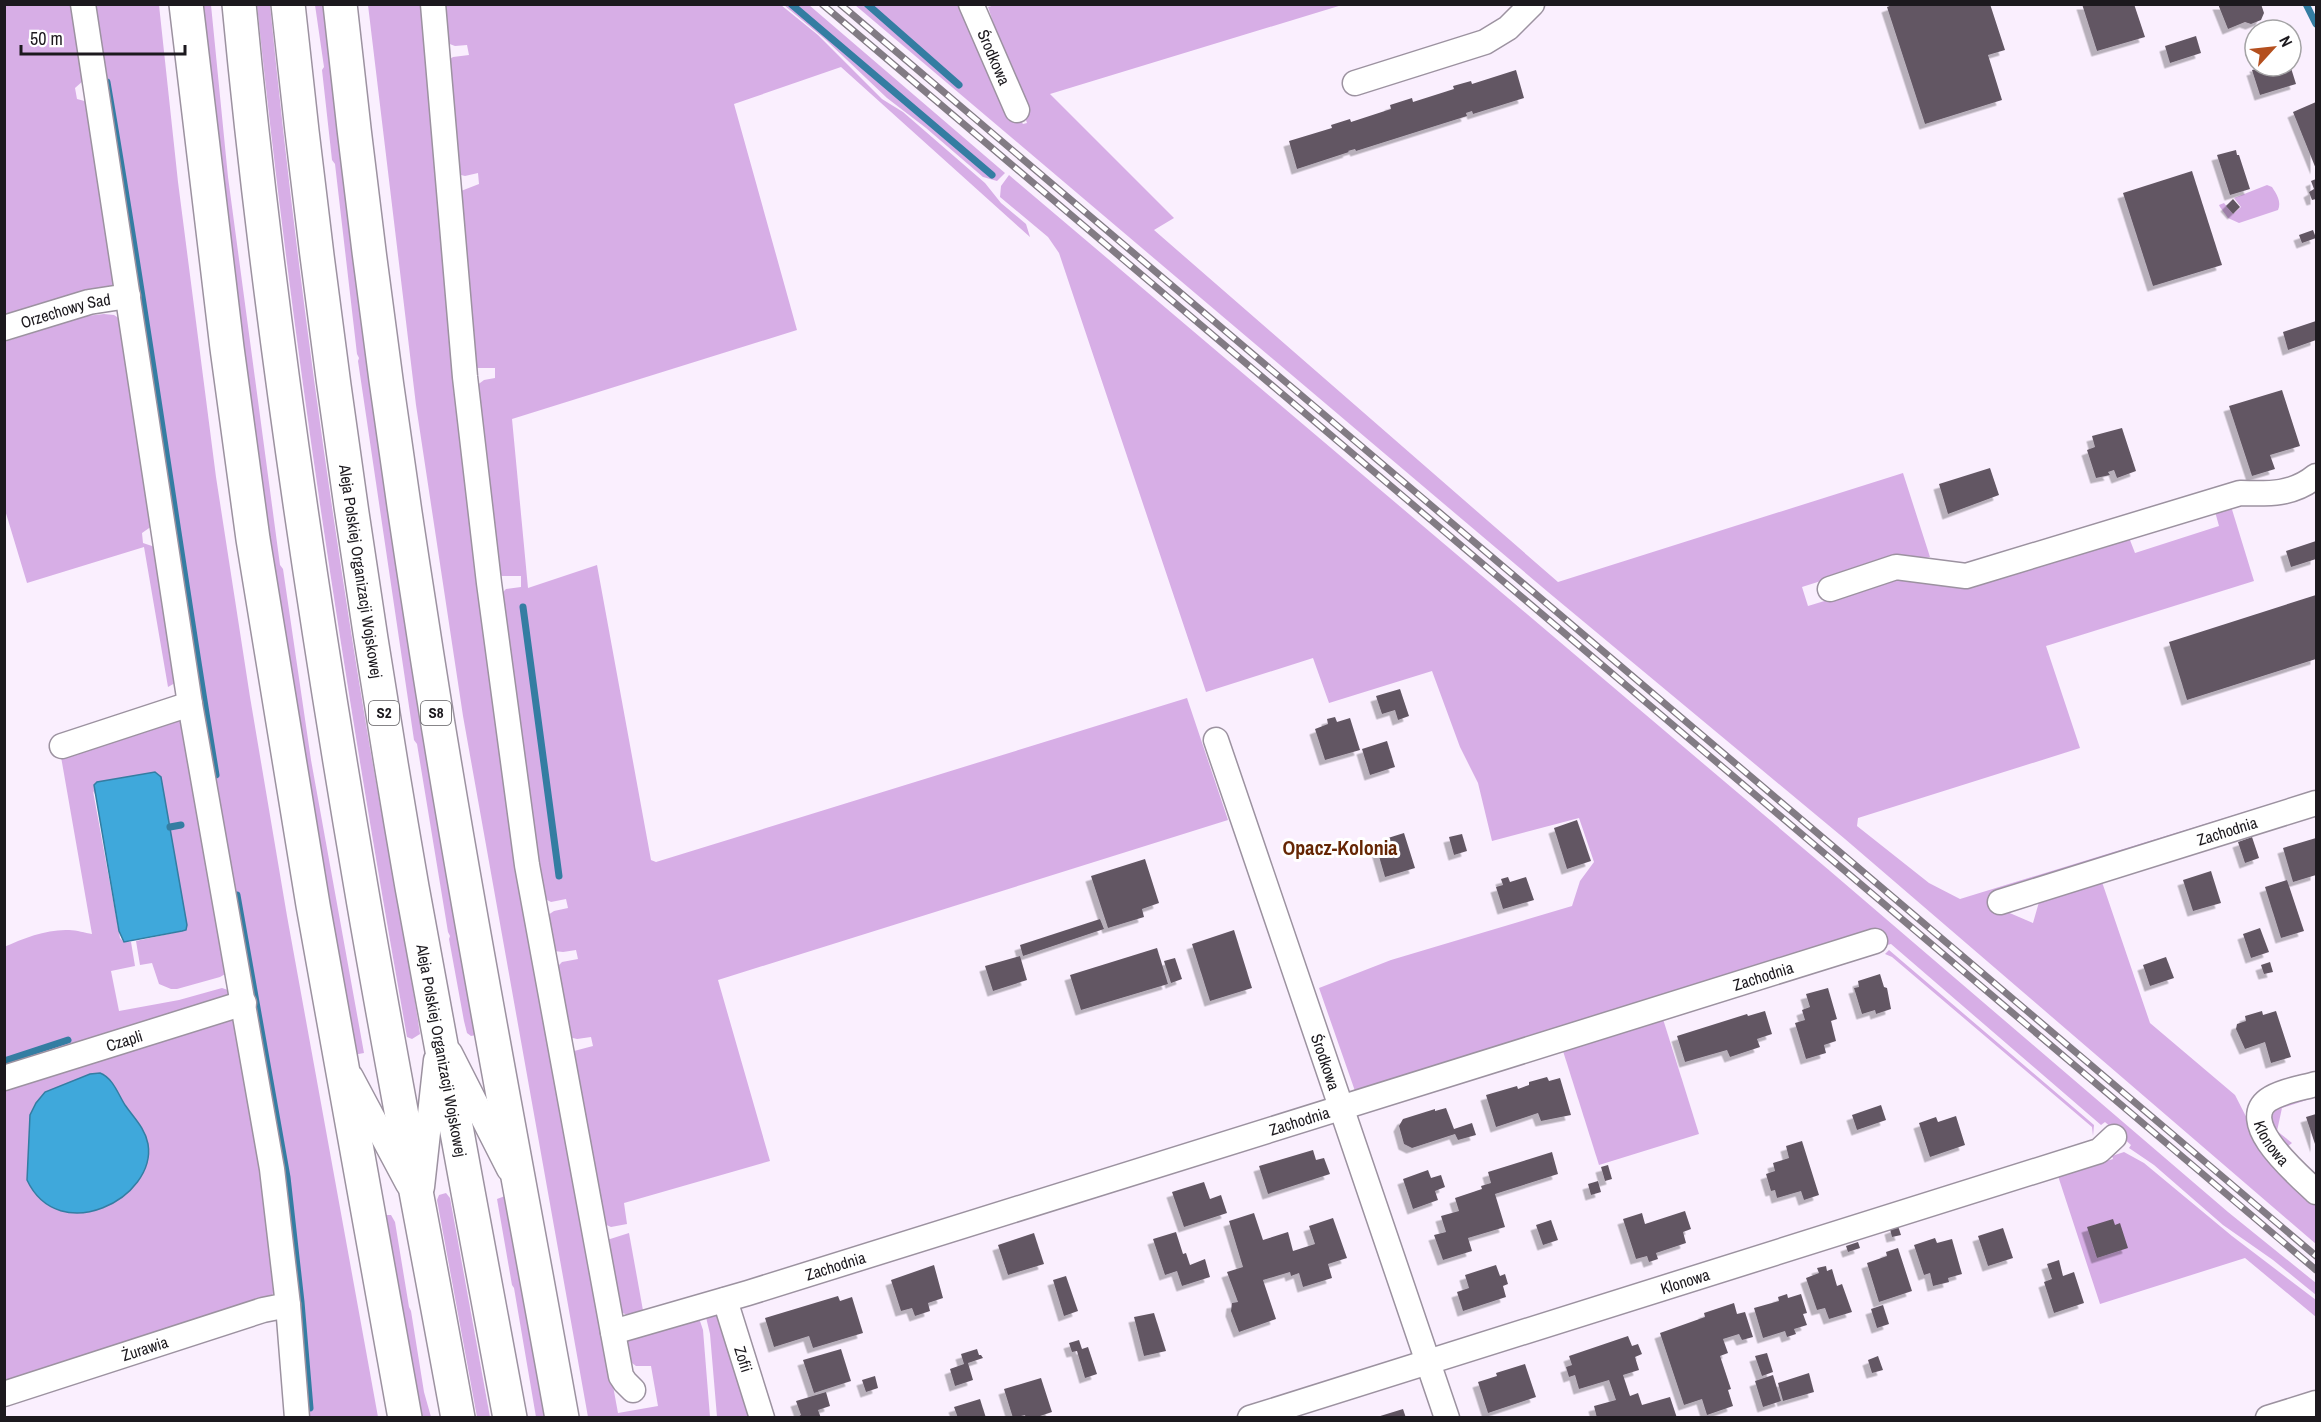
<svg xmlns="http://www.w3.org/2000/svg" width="2321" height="1422" font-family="'Archivo Narrow',sans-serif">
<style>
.green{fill:#d7aee6}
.water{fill:#3fa8db;stroke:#347da2;stroke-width:1.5}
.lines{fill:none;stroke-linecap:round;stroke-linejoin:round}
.stream{stroke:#347da2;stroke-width:7}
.building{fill:#625763;filter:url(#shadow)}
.minor-casing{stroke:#9c92a0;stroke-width:27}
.highway-casing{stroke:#9c92a0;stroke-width:36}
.minor{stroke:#fff;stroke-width:24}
.highway{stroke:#fff;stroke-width:33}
.rail-casing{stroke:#827b84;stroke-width:7}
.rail{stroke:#fff;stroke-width:4.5;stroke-dasharray:14;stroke-linecap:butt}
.labels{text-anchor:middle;stroke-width:6;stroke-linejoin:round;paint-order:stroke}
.shield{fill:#fff;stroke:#605e62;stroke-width:1.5}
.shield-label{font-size:15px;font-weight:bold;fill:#1c191e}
.street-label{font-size:16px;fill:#1c191e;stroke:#fff}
.quarter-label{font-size:20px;font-weight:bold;fill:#652604;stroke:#fff}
</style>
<defs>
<filter id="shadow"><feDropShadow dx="-5.5" dy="5.5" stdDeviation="0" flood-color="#0004"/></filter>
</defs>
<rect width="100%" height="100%" fill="#faeffe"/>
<g class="green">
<path d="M998 4 1342 5 1050 94 1174 218 1154 230 1558 582 1903 473 1930 557 1920 559 1896 557 1802 587 1808 606 1900 578 2128 535 2135 553 2219 526 2214 508 2230 503 2254 581 2046 646 2080 748 1858 818 1857 826 1929 883 1960 899 2316 790V796L1998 908 2033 923 2039 902 2102 882 2150 1023 2235 1095 2259 1142 2316 1201V1244L1845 839 1548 592 855 5H964L1013 112 1023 124 1027 123 988 7Z"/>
<path d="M4 5H73L84 80 75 88 77 99 88 102 118 277 109 290 4 322Z"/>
<path d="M89 5H159L178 182 216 477 250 697 287 916 378 1417H306L202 725Z"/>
<path d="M199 5H211L228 177 280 565 283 569 311 760 364 1053 353 1055 275 600Z"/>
<path d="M257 5H270C294 247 327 490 367 730 384 832 405 932 420 1034L412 1039 407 1037C346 694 293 351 257 5Z"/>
<path d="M315 5H327L476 1035 471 1036 467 1033 464 1021 449 939 450 936 448 932 417 744 414 740 358 361 359 358 357 354 335 164 332 160 322 70 324 67Z"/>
<path d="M368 5H424L563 1115 618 1413 658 1406 651 1366H636L628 1360 626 1341 698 1315 703 1330 710 1417H588L463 716 416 405Z"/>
<path d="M441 5H781L818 35 882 99 903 112 985 183 1001 203 1026 224 1030 237 841 67 734 104 797 330 512 419 528 588 597 565 651 860 656 862 1187 698 1228 820 718 980 770 1161 624 1203 627 1224 611 1227 602 1223 571 1058 574 1051 593 1046 591 1037 577 1039 569 1037 555 969 562 962 578 959 576 950 563 952 554 951 548 915 554 911 568 908 566 899 551 902 543 898 501 594 506 589 521 587V576H502L498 573 476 386 484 380 495 378V368H477L471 361 461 191 479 184 478 173 465 176 457 174 447 61 453 57 469 55 467 45 455 46 447 43Z"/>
<path d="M784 5H809L1005 173 997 181 983 177 926 128 887 98 826 40Z"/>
<path d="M1009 175 1830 871 2228 1212 2316 1283V1295L2273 1260 2223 1225 2154 1165 2129 1148 2131 1145 2105 1122 2101 1125 1891 944 1355 1091 1319 988 1391 960 1572 906 1580 881 1594 862 1579 818 1492 841 1478 783 1460 747 1432 671 1329 703 1313 658 1206 692 1059 253 1048 237 1000 197 1001 186Z"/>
<path d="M2267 185 2272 187C2276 193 2282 202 2278 210L2239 223 2228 218 2220 207 2219 205 2224 203 2233 214 2241 207 2234 198Z"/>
<path d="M104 314 114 315 120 319 152 526 142 533 143 543 155 547 175 683 168 687 144 547 27 583 5 510 4 342 86 316Z"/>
<path d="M182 718 227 973 220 977 177 989H171L159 984 152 963 140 965 136 941 182 931 93 791 120 938 124 942H131L135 966 111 971 119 1011 179 1000 222 988 231 991 225 997 5 1066 4 947C24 938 47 929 69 930 77 930 85 933 92 934L60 751Z"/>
<path d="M1889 950 2094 1125 2093 1136 2092 1127 1892 957 1885 954Z"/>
<path d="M232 1019 238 1025 264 1162 275 1290 272 1295 263 1301 5 1382 4 1088Z"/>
<path d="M1663 1019 1699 1134 1599 1165 1563 1051Z"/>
<path d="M2316 1091V1097L2282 1108 2277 1131 2292 1143 2282 1151 2271 1118 2277 1107Z"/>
<path d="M2124 1152 2144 1163 2232 1236 2316 1300V1317L2245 1258 2100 1304 2058 1176 2113 1159 2112 1156Z"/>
<path d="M446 1193 450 1198 490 1417H477L437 1200 439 1195Z"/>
<path d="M505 1196 548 1417H536L514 1288 512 1285 497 1199Z"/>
<path d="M387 1215H391L395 1222 409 1307 411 1311 424 1392 431 1417H419L385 1216Z"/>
<path d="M629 1233 644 1316C634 1317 623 1317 618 1307 613 1297 609 1253 607 1240Z"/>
<path d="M705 1313H717L755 1417H717L710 1334Z"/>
</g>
<g class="water">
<path d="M155 772 161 777 187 925 186 930 182 931 124 942 119 931 94 785 97 782Z"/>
<path d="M100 1073C113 1078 118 1094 125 1105 134 1118 145 1128 148 1144 157 1198 59 1248 27 1180L30 1115 36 1103 45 1092 90 1074Z"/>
</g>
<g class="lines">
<g class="stream">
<path d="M791 4 992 175"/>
<path d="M867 4 959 85"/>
<path d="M2306 4 2316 24"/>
<path d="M107 82C147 312 178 544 216 775"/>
<path d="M523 607 559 876"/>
<path d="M170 827 181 825"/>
<path d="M237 895 287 1177 301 1302 310 1408"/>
<path d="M4 1061 68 1040"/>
</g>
</g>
<g class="building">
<path d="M1895 4H1990L2005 50 1988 55 2002 100 1925 124 1887 7Z"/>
<path d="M2082 4H2134L2145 37 2097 51Z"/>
<path d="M2218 4H2261L2264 13 2261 20 2251 24 2245 22 2228 29Z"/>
<path d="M2196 36 2201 53 2170 63 2165 46Z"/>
<path d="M2255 66H2286L2287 70 2291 68 2296 84 2260 95 2252 70 2256 69Z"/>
<path d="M1516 70 1524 98 1473 114 1472 111 1466 113 1467 116 1356 151 1355 149 1348 151 1349 152 1297 169 1289 141 1332 128 1331 125 1350 119 1351 122 1391 109 1390 105 1412 98 1413 102 1454 89 1453 86 1471 81 1472 84Z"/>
<path d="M2316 102V169L2293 112Z"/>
<path d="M2236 150 2237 155H2239L2250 189 2230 195 2217 155Z"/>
<path d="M2192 171 2222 265 2153 286 2123 193Z"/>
<path d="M2316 179V199L2312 200 2309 192 2314 189 2311 181Z"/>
<path d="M2233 199 2240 207 2233 214 2226 206Z"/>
<path d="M2313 230 2316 238 2302 243 2299 235Z"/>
<path d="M2316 321V340L2288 350 2283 332Z"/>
<path d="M2282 390 2300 446 2270 455 2275 469 2252 476 2229 406Z"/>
<path d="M2122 428 2136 471 2117 478 2114 470 2108 472 2110 475 2096 478 2087 450 2095 447 2092 436Z"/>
<path d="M1990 468 1999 495 1948 514 1939 484Z"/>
<path d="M2316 541V559L2291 567 2286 551Z"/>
<path d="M2316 595V659L2187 700 2169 642Z"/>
<path d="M1400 689 1409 716 1398 720 1395 710 1382 714 1376 696Z"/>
<path d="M1335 717 1337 722 1350 718 1360 750 1325 760 1315 729 1328 724 1327 719Z"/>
<path d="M1387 741 1395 767 1370 775 1362 749Z"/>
<path d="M1577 820 1591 861 1567 869 1554 828Z"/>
<path d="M1404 833 1415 868 1385 877 1376 846 1389 842 1388 838Z"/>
<path d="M1462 834 1467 851 1454 855 1449 837Z"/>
<path d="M2252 837 2259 858 2245 863 2238 842Z"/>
<path d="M2316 838V875L2293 882 2283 848Z"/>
<path d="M1145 859 1159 903 1142 909 1144 917 1108 928 1091 876Z"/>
<path d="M2211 871 2221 903 2193 911 2183 880Z"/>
<path d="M1508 877 1510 882 1526 877 1534 900 1503 909 1496 887 1503 885 1501 879Z"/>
<path d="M2287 880 2304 931 2281 938 2265 887Z"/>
<path d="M1100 919 1104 929 1023 956 1020 945Z"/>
<path d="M2260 928 2269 952 2251 958 2243 934Z"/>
<path d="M1234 930 1252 988 1210 1001 1192 944Z"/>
<path d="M1157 948 1168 984 1081 1010 1070 975Z"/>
<path d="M1020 956 1027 980 993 991 985 966Z"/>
<path d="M2166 957 2174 978 2150 986 2143 965Z"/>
<path d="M1175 958 1182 979 1171 983 1164 961Z"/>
<path d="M2270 962 2273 972 2264 974 2261 965Z"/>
<path d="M1880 974 1884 987 1887 988 1891 1009 1876 1014 1875 1010 1862 1014 1854 988 1859 987 1858 981Z"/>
<path d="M1828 988 1837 1019 1831 1021 1836 1041 1824 1045 1826 1053 1806 1059 1795 1023 1805 1020 1802 1010 1810 1007 1806 994Z"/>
<path d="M1765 1011 1772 1034 1757 1039 1760 1047 1730 1057 1727 1050 1685 1062 1677 1036 1747 1014 1748 1016Z"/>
<path d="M2262 1011 2263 1015 2276 1011 2291 1057 2271 1063 2265 1042 2245 1049 2236 1029 2237 1024 2246 1021 2245 1016Z"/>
<path d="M1547 1077 1549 1081 1560 1078 1571 1115 1541 1121 1538 1113 1496 1127 1486 1095 1517 1086 1518 1089 1529 1085V1082Z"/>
<path d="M1881 1105 1886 1120 1857 1130 1852 1115Z"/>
<path d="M1446 1108 1454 1129 1472 1123 1476 1135 1458 1140 1455 1134 1412 1148 1404 1144 1399 1126 1403 1119 1435 1109V1111Z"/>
<path d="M2316 1114V1147L2306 1117Z"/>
<path d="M1956 1116 1965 1145 1930 1157 1919 1123 1936 1117 1938 1122Z"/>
<path d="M1802 1141 1819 1195 1804 1200 1801 1191 1777 1198 1775 1190 1771 1191 1766 1174 1775 1171 1773 1163 1789 1158 1786 1146Z"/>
<path d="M1313 1150 1316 1160 1324 1158 1330 1174 1268 1194 1259 1166Z"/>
<path d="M1552 1152 1558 1174 1495 1194 1505 1227 1468 1238 1472 1251 1443 1260 1434 1235 1446 1232 1441 1216 1459 1211 1455 1198 1482 1189 1481 1186 1491 1183 1488 1172Z"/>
<path d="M1608 1165 1612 1179 1605 1181 1601 1167Z"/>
<path d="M1428 1170 1431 1178 1441 1175 1445 1187 1435 1191 1438 1200 1413 1209 1403 1179Z"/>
<path d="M1598 1181 1601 1192 1591 1195 1588 1184Z"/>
<path d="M1204 1182 1210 1199 1221 1195 1227 1213 1184 1227 1172 1192Z"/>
<path d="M1685 1211 1691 1229 1683 1232 1686 1243 1656 1253 1658 1259 1649 1262 1647 1256 1636 1259 1623 1219 1642 1213 1645 1224Z"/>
<path d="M1254 1213 1263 1240 1288 1232 1293 1251 1315 1244 1309 1226 1333 1218 1347 1258 1328 1264 1332 1278 1303 1287 1299 1273 1291 1276 1290 1272 1263 1280 1276 1319 1239 1332 1231 1311 1232 1303 1238 1302 1227 1272 1243 1267 1229 1221Z"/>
<path d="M2113 1219 2115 1225 2120 1223 2128 1248 2097 1258 2087 1227Z"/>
<path d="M1551 1220 1558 1240 1543 1245 1536 1225Z"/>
<path d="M1898 1226 1901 1235 1892 1237 1890 1229Z"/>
<path d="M2003 1228 2013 1258 1988 1266 1978 1236Z"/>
<path d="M1176 1232 1183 1254 1186 1253 1190 1265 1205 1259 1210 1277 1182 1286 1177 1271 1165 1275 1153 1239Z"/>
<path d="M1034 1233 1044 1264 1008 1275 998 1245Z"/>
<path d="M1935 1238 1937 1243 1952 1239 1962 1274 1948 1278 1949 1282 1933 1286 1930 1273 1924 1275 1914 1245Z"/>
<path d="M1858 1242 1860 1248 1848 1252 1846 1246Z"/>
<path d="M1898 1248 1912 1291 1879 1302 1867 1263 1887 1256 1886 1252Z"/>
<path d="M2059 1260 2063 1276 2074 1272 2084 1303 2054 1313 2044 1282 2052 1279 2047 1264Z"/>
<path d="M934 1265 943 1298 928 1303 930 1311 915 1316 912 1308 901 1311 891 1280Z"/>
<path d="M1496 1265 1500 1276 1505 1274 1508 1284 1503 1286 1506 1297 1463 1311 1457 1292 1469 1288 1465 1275Z"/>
<path d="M1826 1266 1827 1271 1832 1269 1837 1286 1842 1284 1852 1312 1829 1319 1825 1308 1817 1310 1806 1278 1819 1273 1817 1268Z"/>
<path d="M1066 1276 1078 1311 1064 1316 1053 1280Z"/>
<path d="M1787 1294 1788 1298 1801 1294 1807 1313 1803 1314 1807 1325 1794 1329 1796 1334 1787 1337 1785 1331 1763 1338 1754 1308 1779 1301 1778 1297Z"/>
<path d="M838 1296 840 1301 852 1297 863 1333 813 1348 809 1336 774 1347 765 1318Z"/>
<path d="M1734 1303 1737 1314 1745 1312 1753 1337 1742 1340 1739 1334 1723 1339 1728 1353 1720 1356 1731 1389 1728 1390 1733 1406 1707 1415 1702 1399 1684 1405 1660 1333 1705 1317 1704 1313Z"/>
<path d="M1883 1305 1889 1324 1877 1328 1871 1309Z"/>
<path d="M1154 1313 1166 1351 1144 1356 1134 1317Z"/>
<path d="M1628 1336 1632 1346 1638 1344 1642 1354 1635 1357 1639 1370 1623 1375 1630 1396 1638 1393 1642 1405 1670 1397 1677 1418H1597L1594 1406 1616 1400 1609 1380 1579 1389 1575 1375 1569 1377 1566 1367 1572 1365 1569 1356Z"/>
<path d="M1079 1340 1082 1349 1088 1347 1097 1374 1085 1378 1077 1351 1072 1352 1069 1343Z"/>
<path d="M841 1349 851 1381 814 1393 803 1360Z"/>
<path d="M977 1349 979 1355H981L983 1358 968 1363 973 1380 955 1386 950 1369 964 1364 961 1354Z"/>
<path d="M1767 1353 1773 1372 1762 1376 1755 1356Z"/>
<path d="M1878 1356 1883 1370 1872 1373 1868 1360Z"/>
<path d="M1525 1364 1536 1397 1488 1413 1478 1382 1497 1376 1496 1373Z"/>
<path d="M1809 1373 1814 1392 1783 1401 1778 1383Z"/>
<path d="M1773 1375 1781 1401 1763 1407 1755 1381Z"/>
<path d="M875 1376 878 1388 866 1392 862 1380Z"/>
<path d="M1041 1378 1052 1412 1034 1418H1026L1025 1415 1013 1418 1004 1389Z"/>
<path d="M826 1392 830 1406 818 1410 821 1418H795L801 1415 796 1401Z"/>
<path d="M980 1399 986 1418H958L954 1407Z"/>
<path d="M1403 1409 1406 1418H1378L1377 1417Z"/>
</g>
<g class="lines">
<g class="minor-casing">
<g id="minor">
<path d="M83 4 190 704 272 1169 288 1305 297 1418"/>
<path d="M433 4 465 377 489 583 527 865 621 1376 625 1382 633 1390"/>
<path id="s1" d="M971 4 1017 110"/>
<path d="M1355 83 1485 42 1508 28 1532 4"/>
<path id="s2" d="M4 328 89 302 128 296"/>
<path d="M1830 589 1896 567 1966 576 2240 493C2269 494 2293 495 2316 476"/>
<path id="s3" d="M1216 740 1447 1418"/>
<path d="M62 746 190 704"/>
<path id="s4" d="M2000 902 2316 803"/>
<path d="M450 1053 509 1169"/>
<path d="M351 1077 408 1184"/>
<path id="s5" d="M4 1078 244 1003"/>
<path id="s6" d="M2316 1084C2302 1088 2281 1091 2268 1100 2236 1124 2300 1176 2316 1192"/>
<path d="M422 1187 436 1060"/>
<path id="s7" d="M725 1300 762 1418"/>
<path id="s8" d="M613 1332 748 1293 1875 941"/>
<path id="s9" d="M4 1394 263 1310 288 1305"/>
<path id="s10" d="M1250 1418 2099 1151 2114 1137"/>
<path d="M2268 1418 2316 1403"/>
</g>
</g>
<g class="highway-casing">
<g id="highway">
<path d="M186 4 227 348 253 539 313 905 405 1418"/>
<path d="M239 4C267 300 311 595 361 887 391 1064 426 1241 458 1418"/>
<path id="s11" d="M288 4C319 300 361 595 412 887 443 1064 478 1241 510 1418"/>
<path d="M340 4C362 209 389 414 421 617 462 885 514 1151 562 1418"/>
</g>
</g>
<use href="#minor" class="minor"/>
<use href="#highway" class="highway"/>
<g class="rail-casing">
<g id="rail">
<path d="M822 4 2316 1270"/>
<path d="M840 4 2316 1256"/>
</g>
</g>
<use href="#rail" class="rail"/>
</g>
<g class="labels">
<g class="shield">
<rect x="369" y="701" width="30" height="24" rx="4.5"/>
<rect x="421" y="701" width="30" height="24" rx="4.5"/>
</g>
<g class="shield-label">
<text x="384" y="718">S2</text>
<text x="436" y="718">S8</text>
</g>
<g class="street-label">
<text dy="6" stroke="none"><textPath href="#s1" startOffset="58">Środkowa</textPath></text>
<text dy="6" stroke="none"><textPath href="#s2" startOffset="64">Orzechowy Sad</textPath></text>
<text dy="6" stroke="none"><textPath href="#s11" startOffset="572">Aleja Polskiej Organizacji Wojskowej</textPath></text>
<text dy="6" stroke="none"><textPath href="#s4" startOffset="238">Zachodnia</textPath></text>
<text dy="6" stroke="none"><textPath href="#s8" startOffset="1204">Zachodnia</textPath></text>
<text dy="6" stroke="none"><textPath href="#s5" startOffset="126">Czapli</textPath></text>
<text dy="6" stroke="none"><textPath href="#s11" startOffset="1058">Aleja Polskiej Organizacji Wojskowej</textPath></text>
<text dy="6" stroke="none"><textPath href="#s3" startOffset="340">Środkowa</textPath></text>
<text dy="6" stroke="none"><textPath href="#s8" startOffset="718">Zachodnia</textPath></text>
<text dy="6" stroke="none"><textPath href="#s6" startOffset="100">Klonowa</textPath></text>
<text dy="6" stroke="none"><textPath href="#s8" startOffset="232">Zachodnia</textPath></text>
<text dy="6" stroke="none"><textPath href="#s10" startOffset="456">Klonowa</textPath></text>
<text dy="6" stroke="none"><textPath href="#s9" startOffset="148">Żurawia</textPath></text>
<text dy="6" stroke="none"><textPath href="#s7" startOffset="62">Zofii</textPath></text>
</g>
<g class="quarter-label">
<text x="1340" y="855">Opacz-Kolonia</text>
</g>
</g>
<rect width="2321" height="1422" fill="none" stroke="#1c191e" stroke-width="12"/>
<g transform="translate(2273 48) rotate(63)"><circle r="28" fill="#ffffff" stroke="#a4a3a5" stroke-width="1.5"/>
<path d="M0-4.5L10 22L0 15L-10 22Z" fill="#b44f1e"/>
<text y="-9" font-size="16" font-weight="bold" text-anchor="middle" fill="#1c191e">N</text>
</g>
<path d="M21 45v9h164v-9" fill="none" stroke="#1c191e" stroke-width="3"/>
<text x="30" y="45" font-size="18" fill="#1c191e" stroke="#ffffff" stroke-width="4.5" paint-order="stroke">50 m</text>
</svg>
